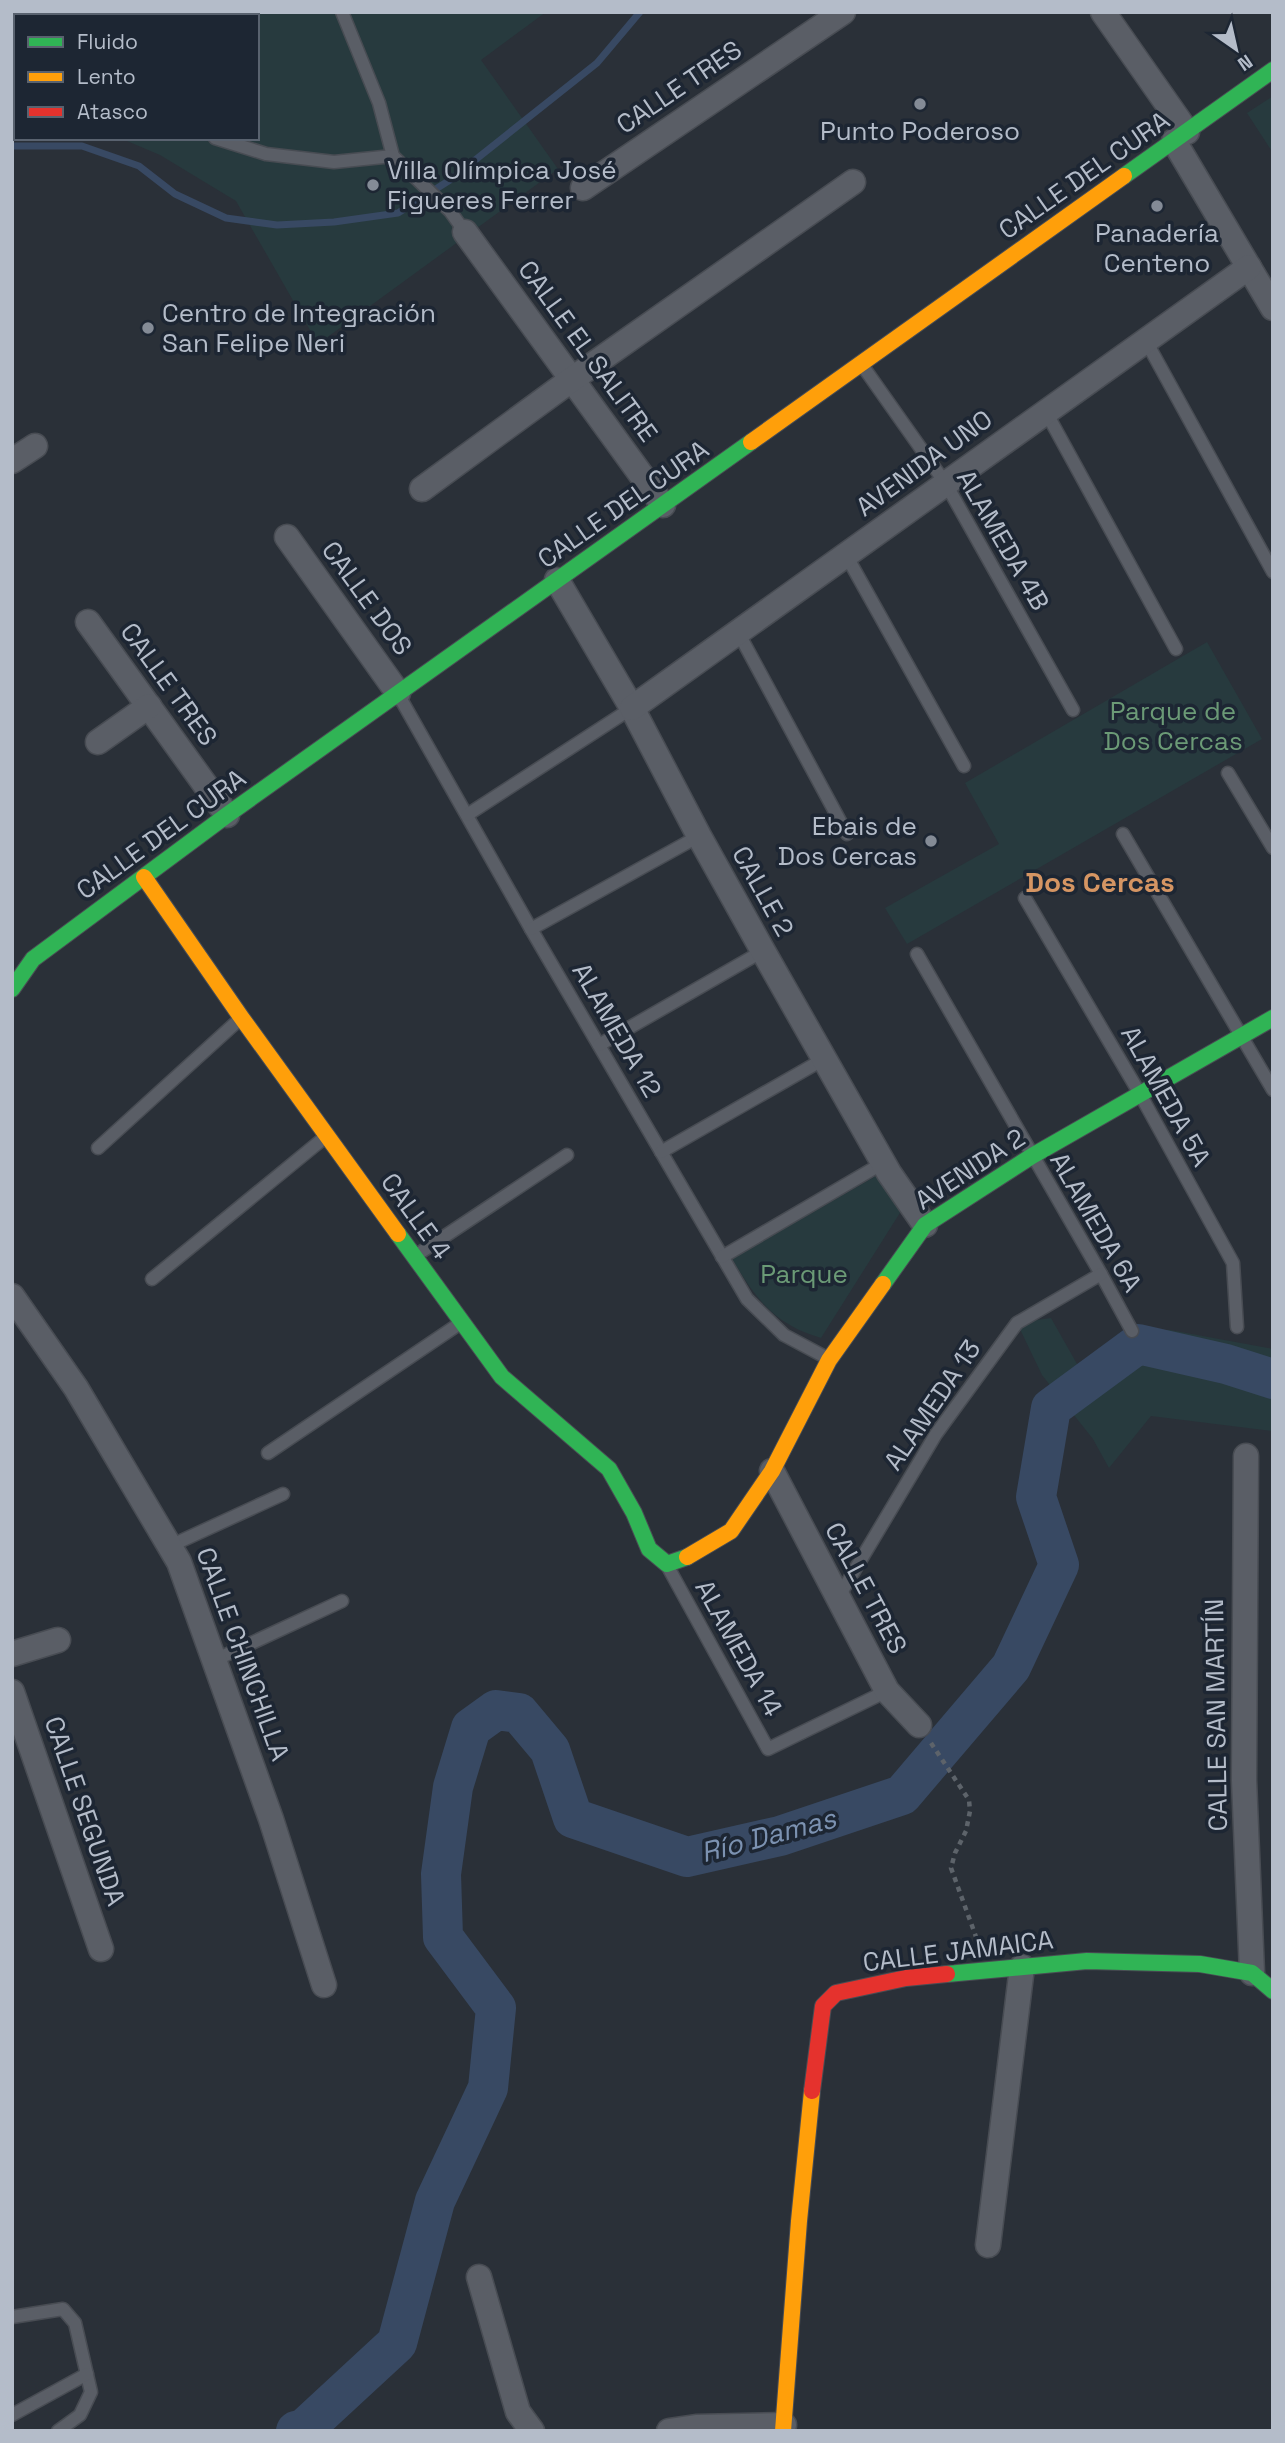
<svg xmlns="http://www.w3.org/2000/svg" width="1285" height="2443" font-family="'Space Grotesk',sans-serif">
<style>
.green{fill:#273a3e}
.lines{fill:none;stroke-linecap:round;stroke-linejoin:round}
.stream{stroke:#384963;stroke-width:7}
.river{stroke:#384963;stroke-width:40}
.lane-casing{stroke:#484c53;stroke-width:15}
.street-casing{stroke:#484c53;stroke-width:27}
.fast-casing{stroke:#484c53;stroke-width:18}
.slow-casing{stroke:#484c53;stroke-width:18}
.jam-casing{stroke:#484c53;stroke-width:18}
.path{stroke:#5d636a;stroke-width:4.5;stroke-dasharray:5 5;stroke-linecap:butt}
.lane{stroke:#5a5e66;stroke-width:12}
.street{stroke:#5a5e66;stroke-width:24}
.fast{stroke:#30b455;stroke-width:16}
.slow{stroke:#ff9f0a;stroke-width:16}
.jam{stroke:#e5322d;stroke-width:16}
.poi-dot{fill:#848b96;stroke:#1d2633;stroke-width:2.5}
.labels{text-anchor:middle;stroke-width:7;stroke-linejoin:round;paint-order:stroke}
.street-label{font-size:26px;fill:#b4bcc9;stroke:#1d2633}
.poi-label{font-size:26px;fill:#b4bcc9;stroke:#1d2633}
.park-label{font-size:26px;fill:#6b9a76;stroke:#1d2633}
.neighbourhood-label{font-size:28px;font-weight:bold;fill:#d59563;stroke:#1d2633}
.water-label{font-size:28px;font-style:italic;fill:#7c92b1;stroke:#1d2633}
</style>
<rect width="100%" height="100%" fill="#2a3038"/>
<g class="green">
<path d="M12 12H546L481 60 558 169 318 344 236 201 160 155 120 138H257V16H16V124H12Z"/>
<path d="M1273 96V153L1247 113Z"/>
<path d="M1207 642 1262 739 907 944 885 908 999 844 965 783Z"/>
<path d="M881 1173 903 1208 821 1338C810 1334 799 1331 790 1325 763 1310 747 1284 732 1259Z"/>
<path d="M1051 1318 1077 1364 1132 1331 1170 1330 1273 1349V1431L1151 1416 1109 1468 1093 1439 1042 1375 1017 1323Z"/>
</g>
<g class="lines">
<path class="stream" d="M12 146H82L139 166 175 194 226 218 277 225 334 222 398 213 450 180 597 63 640 12"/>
<path class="river" d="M296 2431 304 2429 397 2343 435 2201 488 2088 496 2008 443 1937 441 1874 453 1787 471 1728 496 1710 519 1713 550 1750 573 1818 687 1857 780 1836 902 1795 1011 1667 1059 1565 1036 1497 1051 1408 1138 1344 1226 1364 1273 1379"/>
<g class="lane-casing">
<g id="lane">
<path d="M342 12 379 103 393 156 450 211 465 232"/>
<path d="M21 16 22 12"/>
<path d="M13 31 16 25"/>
<path d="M215 138 266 154 334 162 393 156"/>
<path d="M1146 341 1273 572"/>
<path d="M862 365 946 484 1073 710"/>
<path d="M1046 412 1176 649"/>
<path d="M846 555 964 766"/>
<path d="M738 632 847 834"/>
<path d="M398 694 531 929 747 1299 784 1335 829 1359"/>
<path d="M1228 773 1273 848"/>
<path d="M467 815 632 708"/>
<path d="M1123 834 1273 1090"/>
<path d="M1025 898 1140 1094 1233 1263 1237 1327"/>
<path d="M531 929 699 836"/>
<path d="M917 954 1101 1274 1132 1331"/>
<path d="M599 1045 763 951"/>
<path d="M98 1148 241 1018"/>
<path d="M661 1152 824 1059"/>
<path d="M418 1254 567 1155"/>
<path d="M722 1257 883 1163"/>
<path d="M152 1279 324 1138"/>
<path d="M268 1453 459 1324"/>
<path d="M170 1546 283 1494"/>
<path d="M668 1567 768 1749 887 1691"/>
<path d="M838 1598 936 1434 1017 1323 1101 1274"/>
<path d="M215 1660 342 1601"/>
<path d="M12 2317 63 2309 75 2323 91 2392 80 2415 58 2431"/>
<path d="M12 2415 87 2374"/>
</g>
</g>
<g class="street-casing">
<g id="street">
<path d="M1103 12 1187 132"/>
<path d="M1174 141 1273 308"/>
<path d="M583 188 843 12"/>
<path d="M465 232 663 505"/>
<path d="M12 461 35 446"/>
<path d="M422 489 571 380 853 182"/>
<path d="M287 537 398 693"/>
<path d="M557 580 632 708 699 836 763 951 889 1173 925 1225"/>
<path d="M88 622 227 815"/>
<path d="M632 708 1249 267"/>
<path d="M98 742 149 706"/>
<path d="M12 1296 76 1388 179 1562 271 1819 324 1985"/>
<path d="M1246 1456 1244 1780 1252 1973"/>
<path d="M772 1471 887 1691 919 1725"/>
<path d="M12 1654 58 1640"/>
<path d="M12 1692 101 1949"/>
<path d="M988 2245 1022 1967"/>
<path d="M479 2277 518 2412 532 2431"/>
<path d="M669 2431 696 2427 784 2425"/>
</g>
</g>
<g class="fast-casing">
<g id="fast">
<path d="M1124 176 1273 70"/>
<path d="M12 989 33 959 227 815 751 442"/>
<path d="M398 1234 502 1377 609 1469 634 1513 649 1549 667 1564 687 1557"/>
<path d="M883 1284 925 1225 1032 1156 1273 1018"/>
<path d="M947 1974 1087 1961 1200 1964 1252 1973 1273 1991"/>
</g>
</g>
<g class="slow-casing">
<g id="slow">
<path d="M751 442 1124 176"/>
<path d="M144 877 241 1017 398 1234"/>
<path d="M687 1557 731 1531 772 1471 829 1360 883 1284"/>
<path d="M783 2431 799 2221 812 2091"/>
</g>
</g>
<g class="jam-casing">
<path id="jam" d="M812 2091 823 2006 836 1993 906 1978 947 1974"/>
</g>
<path class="path" d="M931 1743 969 1800 970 1811 966 1831 955 1853 951 1868 979 1945"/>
<use href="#lane" class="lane"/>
<use href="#street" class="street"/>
<use href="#fast" class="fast"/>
<use href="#slow" class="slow"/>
<use href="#jam" class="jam"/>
</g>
<g class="poi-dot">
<circle cx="920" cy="104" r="7"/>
<circle cx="373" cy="185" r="7"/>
<circle cx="1157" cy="206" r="7"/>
<circle cx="148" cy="328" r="7"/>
<circle cx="931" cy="841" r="7"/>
</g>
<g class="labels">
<g class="street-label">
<text transform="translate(679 87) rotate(-34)" y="9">CALLE TRES</text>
<text transform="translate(1084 175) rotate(-35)" y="9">CALLE DEL CURA</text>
<text transform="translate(588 351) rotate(54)" y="9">CALLE EL SALITRE</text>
<text transform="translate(924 463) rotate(-36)" y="9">AVENIDA UNO</text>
<text transform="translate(623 504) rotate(-35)" y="9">CALLE DEL CURA</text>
<text transform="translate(1003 540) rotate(60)" y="9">ALAMEDA 4B</text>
<text transform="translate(367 598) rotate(54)" y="9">CALLE DOS</text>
<text transform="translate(169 684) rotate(54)" y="9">CALLE TRES</text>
<text transform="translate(161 834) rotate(-36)" y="9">CALLE DEL CURA</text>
<text transform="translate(763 891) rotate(61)" y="9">CALLE 2</text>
<text transform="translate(617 1030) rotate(60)" y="9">ALAMEDA 12</text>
<text transform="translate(1166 1096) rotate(61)" y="9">ALAMEDA 5A</text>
<text transform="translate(970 1169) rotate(-33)" y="9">AVENIDA 2</text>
<text transform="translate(416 1216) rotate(54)" y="9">CALLE 4</text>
<text transform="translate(1096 1222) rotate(60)" y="9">ALAMEDA 6A</text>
<text transform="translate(932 1405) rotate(-56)" y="9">ALAMEDA 13</text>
<text transform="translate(866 1588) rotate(62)" y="9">CALLE TRES</text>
<text transform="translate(739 1648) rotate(61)" y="9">ALAMEDA 14</text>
<text transform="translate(243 1654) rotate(70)" y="9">CALLE CHINCHILLA</text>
<text transform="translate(1216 1715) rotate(-91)" y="9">CALLE SAN MARTÍN</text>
<text transform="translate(85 1811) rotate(71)" y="9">CALLE SEGUNDA</text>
<text transform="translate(958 1951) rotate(-7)" y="9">CALLE JAMAICA</text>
</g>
<g class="poi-label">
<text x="920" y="140">Punto Poderoso</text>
<text x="387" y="179" text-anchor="start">Villa Olímpica José<tspan x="387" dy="30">Figueres Ferrer</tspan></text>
<text x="1157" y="242">Panadería<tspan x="1157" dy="30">Centeno</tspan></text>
<text x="162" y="322" text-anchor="start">Centro de Integración<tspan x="162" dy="30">San Felipe Neri</tspan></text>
<text x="917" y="835" text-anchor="end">Ebais de<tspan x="917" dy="30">Dos Cercas</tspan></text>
</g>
<g class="park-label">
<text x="1173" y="720">Parque de<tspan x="1173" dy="30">Dos Cercas</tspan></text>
<text x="804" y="1283">Parque</text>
</g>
<g class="neighbourhood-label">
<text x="1100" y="892">Dos Cercas</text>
</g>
<g class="water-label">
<text transform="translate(768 1835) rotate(-15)" y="10">Río Damas</text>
</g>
</g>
<rect width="1285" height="2443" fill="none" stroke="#b4bcc9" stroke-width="28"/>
<rect x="14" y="14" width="245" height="126" fill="#1d2633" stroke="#59626f" stroke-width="2"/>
<rect x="28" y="37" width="35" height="10" fill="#30b455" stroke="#59626f" stroke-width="2"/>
<text x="77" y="49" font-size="21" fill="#b4bcc9">Fluido</text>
<rect x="28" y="72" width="35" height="10" fill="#ff9f0a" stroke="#59626f" stroke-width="2"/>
<text x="77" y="84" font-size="21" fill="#b4bcc9">Lento</text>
<rect x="28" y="107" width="35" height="10" fill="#e5322d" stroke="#59626f" stroke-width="2"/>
<text x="77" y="119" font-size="21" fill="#b4bcc9">Atasco</text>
<g transform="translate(1236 49) rotate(146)" stroke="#1d2633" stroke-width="5" paint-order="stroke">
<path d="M0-5L12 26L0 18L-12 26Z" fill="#b4bcc9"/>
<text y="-10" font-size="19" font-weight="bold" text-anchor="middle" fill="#b4bcc9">N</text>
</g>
</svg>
